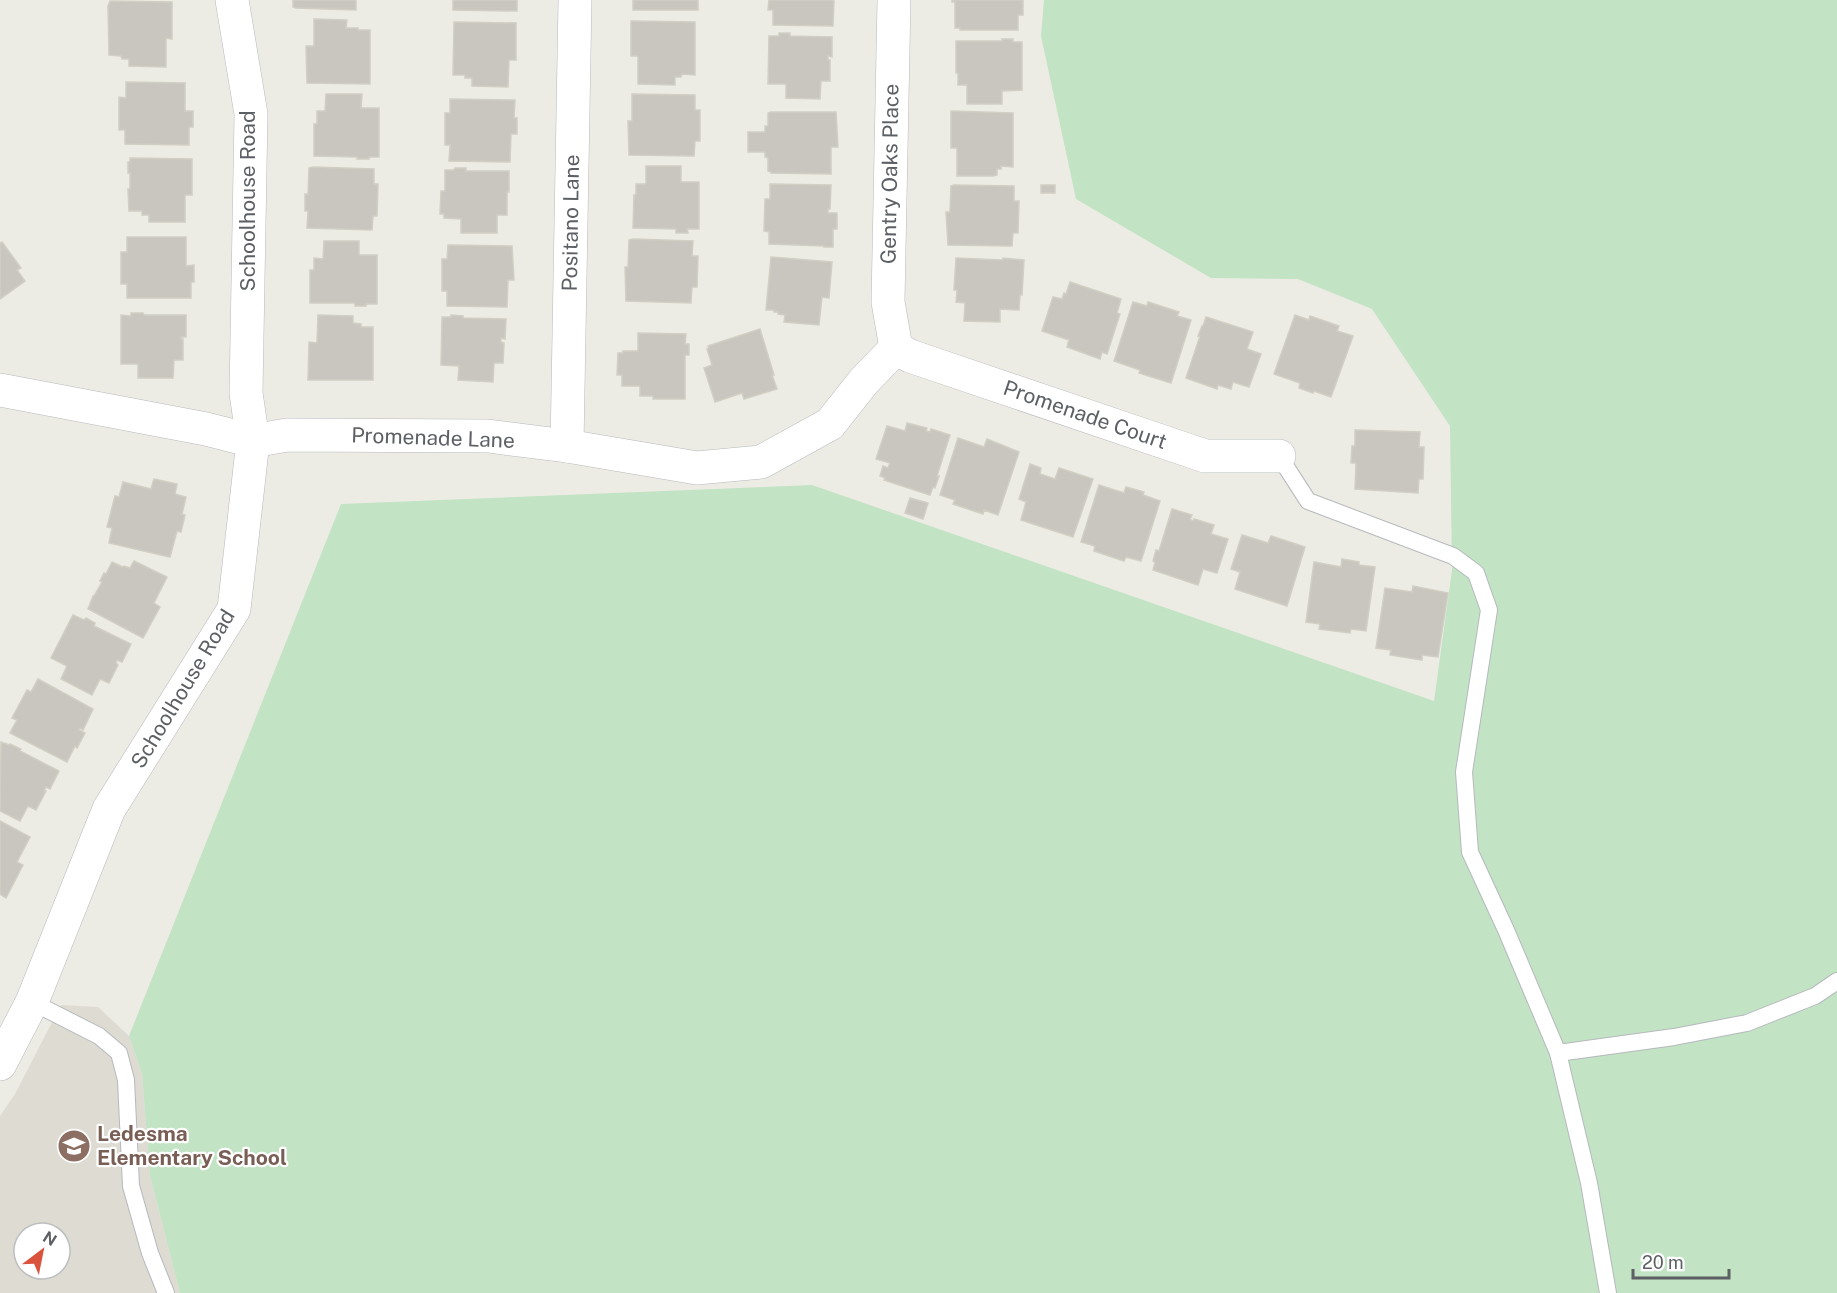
<svg xmlns="http://www.w3.org/2000/svg" width="1837" height="1293" font-family="'Public Sans',sans-serif">
<style>
.education{fill:#dddbd2;fill-rule:evenodd}
.green{fill:#c2e3c4}
.building{fill:#c9c6c0;stroke:#d1cec3;stroke-width:1.5}
.lines{fill:none;stroke-linecap:round;stroke-linejoin:round}
.lane-casing{stroke:#b6b9bd;stroke-width:18}
.street-casing{stroke:#b6b9bd;stroke-width:34}
.lane{stroke:#fff;stroke-width:16}
.street{stroke:#fff;stroke-width:33}
.labels{text-anchor:middle;stroke-width:4.5;stroke-linejoin:round;paint-order:stroke}
.street-label{font-size:21px;fill:#5c5f63;stroke:#fff}
.education-label{font-size:21px;font-weight:bold;fill:#785e54;stroke:#fff;text-anchor:start}
</style>
<rect width="100%" height="100%" fill="#edece4"/>
<path class="education" d="M61 1005 98 1007 129 1036 142 1074 150 1176 180 1293H0V1116L15 1094ZM24 1233H60V1269H24Z"/>
<path class="green" d="M1044 0H1837V1293H180L150 1176 142 1074 129 1036 341 504 812 485 1434 701 1452 570 1450 426 1372 309 1298 279 1211 278 1076 199 1041 36Z"/>
<g class="building">
<path d="M293 0H356V10L296 8 293 7Z"/>
<path d="M453 0H517V11L453 10Z"/>
<rect x="633" y="0" width="65" height="10"/>
<path d="M769 0H832L834 1 833 26 773 25V10H768Z"/>
<path d="M952 0H1023V15H1018V30H960V28H955V2H952Z"/>
<path d="M110 1 172 2V39L166 38V67L129 66V59H122L121 56 109 55 108 6Z"/>
<path d="M314 19 347 20 346 28H358V30H370V84L307 83 306 46H314Z"/>
<path d="M631 21 695 22V75L682 74 681 77H675V85L638 84V56H631Z"/>
<path d="M454 22 516 23V60H509L508 87 472 86V78H465V75H453Z"/>
<path d="M779 33H790V36L832 37V57L828 56V60H830V81H821L820 99 786 98V84H768L769 36H779Z"/>
<path d="M1002 39H1013V42H1022V90L1002 91V104H967V85H958V73H956V41H1002Z"/>
<path d="M126 82 185 83V111H193V127H189V145L125 144V130H119V97L126 98Z"/>
<path d="M326 94H362L361 108H379V157H369V159H357V157L314 156V124H317V111H325Z"/>
<path d="M632 94 695 95V110H700V141H695L694 156 629 155 628 121H632Z"/>
<path d="M450 99 515 100 514 118H517V134H511L510 162 449 161 450 145H445V113H450Z"/>
<path d="M951 111 1013 113V167L1001 166V169H997V175L993 176H957V148H951Z"/>
<path d="M771 112H836L838 147H831V174L771 173V172L768 171V158L765 157V152H748V132H765V126H768V113Z"/>
<path d="M130 158 192 159V195H185V222H149V215H142V211H129L128 189H130V173H128V162H130Z"/>
<path d="M646 166H681V182H699V229H687L688 233H676V229L633 228 634 195H636V184H646Z"/>
<path d="M313 167 374 169V184H378L377 216H373L372 230 307 228 308 211H305V194H308L309 168Z"/>
<path d="M455 168H466V171H509V192H507V215H497V233H461V219L444 218V214H440L441 191H445V170H454Z"/>
<path d="M770 184 831 185 830 209H828V213H837V229H833V247H824V246L769 244V232L764 231 765 199H770Z"/>
<path d="M954 185 1014 186V201H1019L1018 233H1013L1012 246 948 245 946 212H950L951 186Z"/>
<rect x="1041" y="185" width="14" height="8"/>
<path d="M127 237H186V266L194 265V282H191V298H127V284H121V252H127Z"/>
<path d="M633 239 693 241 692 256H698L697 287H692L691 303 626 301 625 267H628L629 240Z"/>
<path d="M324 241H359V255H377V304H366V306H355V303H310V270H314V258L323 259Z"/>
<path d="M2 242 21 268 17 270 25 281 0 299V243Z"/>
<path d="M448 245 512 246 514 280H508L507 307 447 306V291H442V259H447Z"/>
<path d="M771 257 832 262 829 298 822 297 819 325 784 322 785 315 778 314V312H774V310H766Z"/>
<path d="M956 258 1003 260V258L1024 260 1022 295H1020L1019 310 1000 309V322L964 321 965 303 956 302 957 290H954Z"/>
<path d="M1070 282 1121 299 1117 313 1120 314 1107 354 1102 352 1100 359 1067 347 1069 340 1042 331 1053 297 1062 299 1064 293 1066 294Z"/>
<path d="M1133 302 1147 306 1148 302 1179 312 1177 316 1191 320 1171 383 1139 373 1140 370 1114 361Z"/>
<path d="M131 313H143L144 315H186V337H181V339H183V360H174L173 378H138V364H121V315L131 316Z"/>
<path d="M318 315 353 316V323L361 324V327H373V380H308L309 342 317 343Z"/>
<path d="M451 315 463 316V318L506 319 505 339 501 338V342L504 343 503 363H494L493 382 458 380 459 366 441 365 442 317H451Z"/>
<path d="M1295 315 1309 320 1310 316 1339 326 1337 331 1353 336 1331 397 1314 391 1313 393 1299 388 1300 383 1274 374Z"/>
<path d="M1206 317 1253 332 1247 349 1261 354 1249 387 1233 382 1231 389 1218 385 1217 389 1186 378 1200 336H1198L1202 326H1203Z"/>
<path d="M760 329 774 375H772L777 389 744 399 742 393 715 402 704 368 712 365 707 349 709 348 708 346Z"/>
<path d="M638 333 686 334 685 344H689V355H685V399H653V396H640V386H622V375H617L618 353H623V351H638Z"/>
<path d="M907 423 927 428 926 431 930 432 931 429 950 435 937 476H939L935 488 933 487 930 495 884 480 885 478 880 476 883 466 888 468 890 463 876 459 887 426 905 431Z"/>
<path d="M1355 430 1420 432 1419 447H1424L1423 479H1419L1418 493 1355 489 1356 463H1351L1352 446H1355Z"/>
<path d="M958 438 984 447 987 439 1019 452 998 515 984 510 983 514 953 504 955 500 940 495Z"/>
<path d="M1030 464 1041 468 1040 474 1055 479 1059 468 1093 479 1073 537 1021 520 1026 502 1019 499Z"/>
<path d="M154 479 177 484 175 494 186 497 182 514 185 515 181 532 177 531 170 557 109 543 112 528 107 527 115 496 119 497 123 482 151 489Z"/>
<path d="M1099 485 1124 493 1126 487 1144 492 1143 495 1160 501 1141 561 1126 557 1124 561 1094 551 1095 546 1081 542Z"/>
<path d="M910 498 928 503 923 519 905 513Z"/>
<path d="M1172 509 1192 515 1190 519 1193 521 1194 519 1214 525 1211 534 1228 539 1217 573 1203 569 1198 585 1153 570 1155 562 1153 561 1156 550 1159 551Z"/>
<path d="M1242 535 1268 543 1271 536 1305 547 1287 606 1235 589 1240 572 1231 569Z"/>
<path d="M1342 559 1359 562V565L1375 567 1366 631 1351 629 1350 633 1319 629 1320 624 1306 622 1314 562 1341 567Z"/>
<path d="M134 561 167 577 154 603 160 607 143 638 88 609 93 596H94L102 582 100 581 104 573 106 574 112 562 123 567 124 566 130 568Z"/>
<path d="M1413 586 1448 593 1438 657 1422 655V660L1390 655 1391 650 1376 648 1385 588 1412 592Z"/>
<path d="M73 615 84 620 86 618 95 623 94 626 131 644 122 662 117 660 116 663 118 665 109 683 100 679 92 695 61 679 67 666 51 658Z"/>
<path d="M38 679 93 709 83 730 80 728 79 730 85 733 77 748 75 746 67 762 10 733 17 720 12 718 27 690 31 692Z"/>
<path d="M1 742 9 745 10 744 21 749 20 751 59 771 50 789 46 787 44 791H46L36 810 28 806 20 821 0 811Z"/>
<path d="M0 821 30 837 17 862 23 865 6 898 0 894Z"/>
</g>
<g class="lines">
<g class="lane-casing">
<g id="lane">
<path d="M1279 456 1308 501 1453 556 1476 573 1489 610 1464 772 1470 852 1506 930 1558 1053 1589 1183 1608 1293"/>
<path d="M32 1002 99 1036 119 1053 126 1080 131 1186 150 1253 166 1293"/>
<path d="M1558 1053 1674 1037 1747 1023 1815 996 1837 981"/>
</g>
</g>
<g class="street-casing">
<g id="street">
<path d="M894 0 888 302 896 348"/>
<path d="M896 348 910 356 1205 456H1279"/>
<path d="M0 390 206 429 253 441 287 435 488 436 567 446 697 468 761 462 830 424 864 381 896 348"/>
<path d="M567 446 575 0"/>
<path d="M0 1064 32 1002 109 809 234 609 253 441 246 393 251 114 232 0"/>
</g>
</g>
<use href="#lane" class="lane"/>
<use href="#street" class="street"/>
</g>
<defs>
<g id="school-disc" transform="scale(1.725)"><circle r="9.5" fill="#8d6e63" stroke="#fff"/><path d="M0-5L7-2L0 1L-7-2ZM-4 1L0 2.5L4 1V4Q0 6-4 4Z" fill="#fff"/></g>
</defs>
<g fill-rule="evenodd">
<use href="#school-disc" x="74" y="1146"/>
</g>
<g class="labels">
<g class="street-label">
<text transform="translate(890 174) rotate(-89)" y="7">Gentry Oaks Place</text>
<text transform="translate(248 201) rotate(-90)" y="7">Schoolhouse Road</text>
<text transform="translate(571 223) rotate(-89)" y="7">Positano Lane</text>
<text transform="translate(1085 415) rotate(19)" y="7">Promenade Court</text>
<text transform="translate(433 438) rotate(2)" y="7">Promenade Lane</text>
<text transform="translate(183 689) rotate(-59)" y="7">Schoolhouse Road</text>
</g>
<g class="education-label">
<text x="97" y="1141">Ledesma<tspan x="97" dy="24">Elementary School</tspan></text>
</g>
</g>
<g transform="translate(42 1251) rotate(32)"><circle r="28" fill="#ffffff" stroke="#bebfc1" stroke-width="1.5"/>
<path d="M0-4.5L10 22L0 15L-10 22Z" fill="#da533d"/>
<text y="-9" font-size="16" font-weight="bold" text-anchor="middle" fill="#5c5f63">N</text>
</g>
<path d="M1633 1269v9h96v-9" fill="none" stroke="#5c5f63" stroke-width="3"/>
<text x="1642" y="1269" font-size="18" fill="#5c5f63" stroke="#ffffff" stroke-width="4.5" paint-order="stroke">20 m</text>
</svg>
